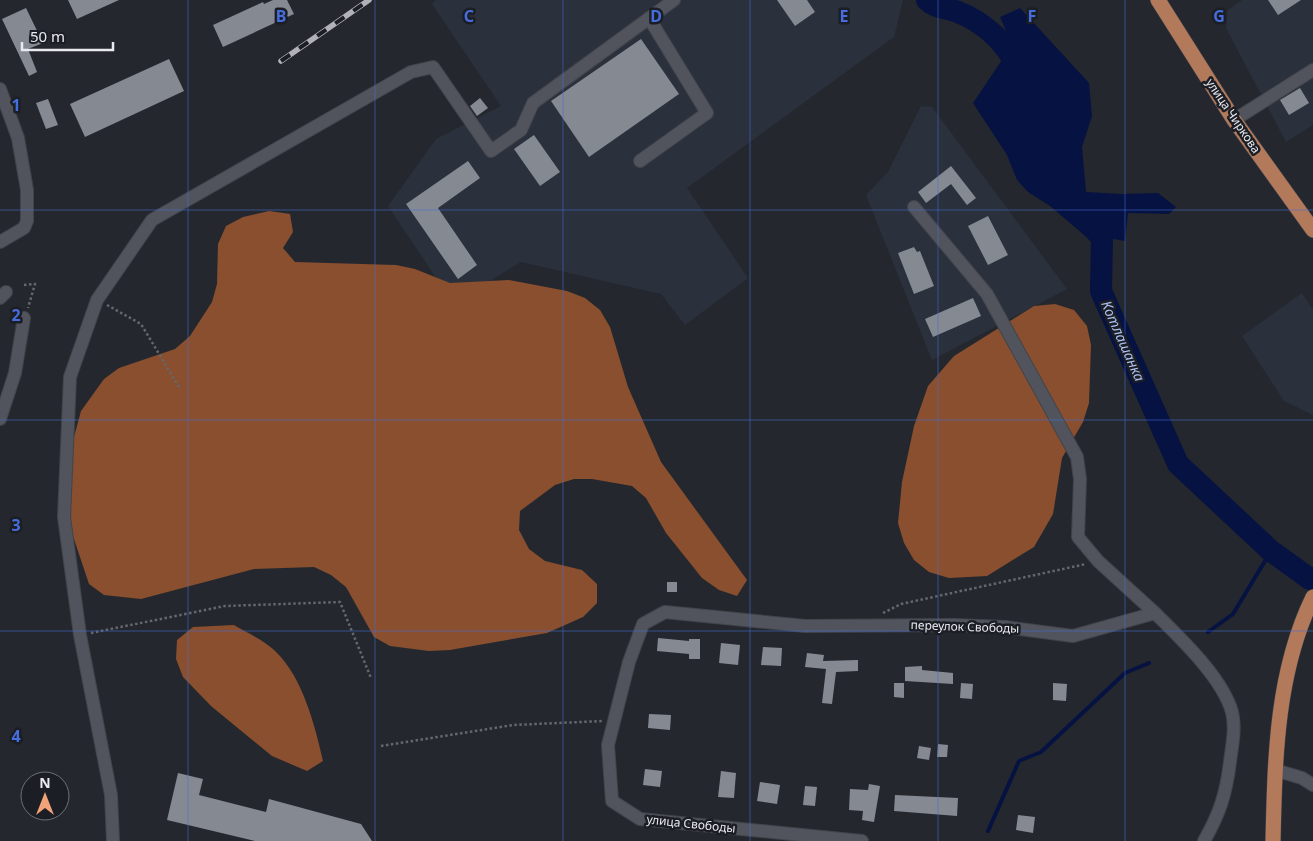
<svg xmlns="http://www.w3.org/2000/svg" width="1313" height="841" font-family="'Noto Sans',sans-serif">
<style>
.built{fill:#2a303c}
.forest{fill:#894f2e}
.water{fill:#061241}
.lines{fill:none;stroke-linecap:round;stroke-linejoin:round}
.stream{stroke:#061241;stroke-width:4}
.river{stroke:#061241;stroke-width:22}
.building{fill:#858992}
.minor-casing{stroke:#42444b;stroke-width:14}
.major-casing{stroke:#42444b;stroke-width:16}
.path{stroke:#64676d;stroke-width:2.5;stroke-dasharray:2.5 2.5;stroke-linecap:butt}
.minor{stroke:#51545c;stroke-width:12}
.major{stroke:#b2795b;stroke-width:15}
.rail-casing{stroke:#b0b2b7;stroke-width:5.5}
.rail{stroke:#1b1e25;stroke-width:4;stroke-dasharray:11;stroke-linecap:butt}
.grid{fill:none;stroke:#466ddd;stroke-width:1;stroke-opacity:0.55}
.labels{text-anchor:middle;stroke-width:5;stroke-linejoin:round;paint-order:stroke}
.street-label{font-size:12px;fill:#e8eaef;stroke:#1b1e25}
.water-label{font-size:14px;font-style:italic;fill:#abc0f1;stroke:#1b1e25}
.grid-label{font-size:16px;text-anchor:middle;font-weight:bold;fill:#466ddd;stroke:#1b1e25;stroke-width:5;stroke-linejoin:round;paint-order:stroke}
</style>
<rect width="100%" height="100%" fill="#24282e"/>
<g class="built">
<path d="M436 0H903L894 37 687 188 748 278 685 325 661 294 521 262 453 303 388 206 436 139 501 106 432 4Z"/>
<path d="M1242 0H1313V125L1286 142 1226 28 1228 10Z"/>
<path d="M921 106 932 107 1067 289 932 360 866 195 888 172Z"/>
<path d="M1302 293 1313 310V415L1284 401 1242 336Z"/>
</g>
<g class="forest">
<path d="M269 211 290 214 293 232 283 248 295 262 396 265 415 269 450 283 509 280 567 291 585 298 600 310 610 327 628 387 661 462 747 580 737 596 719 590 702 578 666 533 646 498 632 486 592 479H574L555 485 520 511 519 530 529 549 545 561 582 570 597 584V603L583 617 547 633 450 650 429 651 390 646 374 637 346 587 331 575 314 567 254 569 141 599 104 595 89 584 71 530 67 490 70 452 81 411 104 379 119 368 175 349 190 336 212 302 217 284 218 244 226 226 243 217Z"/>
<path d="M1055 304 1074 310 1087 326 1091 345 1089 403 1083 422 1062 458 1053 514 1034 547 987 576 949 578 929 572 914 560 904 543 898 523 902 482 914 426 928 386 954 356 1034 306Z"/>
<path d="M234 625C247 633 266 641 276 652 303 678 315 726 323 761L307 771 272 756 211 706 183 677 176 659 177 640 193 627Z"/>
</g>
<path class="water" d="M1020 8 1089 83 1092 116 1082 147 1086 192 1122 194 1158 193 1176 207 1169 214 1128 213 1125 241 1083 234 1050 206 1028 192 1017 180 1007 155 973 103 1012 45 1000 17Z"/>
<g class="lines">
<g class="stream">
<path d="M1208 632 1233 614 1271 551"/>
<path d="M988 831 1019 761 1041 752 1125 673 1149 663"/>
</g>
<g class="river">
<path d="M927 0C936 9 946 7 958 12 981 21 1004 40 1014 62 1017 68 1016 76 1017 82"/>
<path d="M1080 216 1102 237 1101 291 1178 464 1271 551 1310 579"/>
</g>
</g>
<g class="building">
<path d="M68 0H119L77 19Z"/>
<path d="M273 0H287L294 14 223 47 213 25 263 2 264 4Z"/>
<path d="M777 0H807L815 12 795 26Z"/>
<path d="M1268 0H1301L1278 15Z"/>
<path d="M26 8 43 43 28 49 37 72 29 76 2 19Z"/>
<path d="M641 39 679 94 589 157 551 101Z"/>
<path d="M169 59 184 91 85 137 70 104Z"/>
<path d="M1300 88 1309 103 1289 115 1280 100Z"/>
<path d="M480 98 488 108 477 116 470 106Z"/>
<path d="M48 99 58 125 46 129 36 103Z"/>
<path d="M534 135 560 172 540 186 514 149Z"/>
<path d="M468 161 480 178 438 208 477 265 458 279 406 204Z"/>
<path d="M951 166 976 198 967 205 951 184 926 203 918 192Z"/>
<path d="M988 216 1008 255 988 265 968 226Z"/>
<path d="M914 247 917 252 920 251 934 286 914 294 898 253Z"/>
<path d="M973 298 981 316 933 337 925 319Z"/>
<rect x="667" y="582" width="10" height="10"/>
<path d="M658 638 689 641V639H700V659H689V654L657 651Z"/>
<path d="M721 643 740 645 738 665 719 663Z"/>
<path d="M763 647 782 648 781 666 761 665Z"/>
<path d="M807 653 824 655 823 661 858 660V671L836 672 832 704 822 703 826 669 805 667Z"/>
<path d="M922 666V670L953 673V684L905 681V667Z"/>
<path d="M894 683H904V698L894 697Z"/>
<path d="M961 683 973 684 972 699 960 698Z"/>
<path d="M1053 683 1067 684 1066 701 1053 700Z"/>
<path d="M649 714 671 715 670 730 648 728Z"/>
<path d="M938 744 948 745 947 757H937Z"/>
<path d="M919 746 931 748 929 760 917 758Z"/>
<path d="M645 769 662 771 660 787 643 785Z"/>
<path d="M721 771 736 773 734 798 718 797Z"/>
<path d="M178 773 203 779 199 795 266 812 269 799 361 824 372 841H255L167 820Z"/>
<path d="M760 782 780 785 777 804 757 801Z"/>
<path d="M869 784 880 786 874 822 862 820 863 811 849 810 850 789 868 790Z"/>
<path d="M805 786 817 787 815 806 803 805Z"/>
<path d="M895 795 958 798 957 816 894 811Z"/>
<path d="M1018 815 1035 817 1033 833 1016 830Z"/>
</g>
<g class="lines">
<g class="minor-casing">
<g id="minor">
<path d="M0 89 18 138 27 190V221L24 228 0 242"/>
<path d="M1234 120 1313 70"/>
<path d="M640 161 707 113 649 18"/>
<path d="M914 207 987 294 1077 457 1080 479 1078 537 1098 561 1155 613"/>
<path d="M0 298 6 292"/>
<path d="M0 419 15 373 24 318"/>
<path d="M1275 770 1302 778 1313 785"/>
<path d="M113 841 111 795 80 635 64 517 70 377 97 300 152 220 411 72 433 67 491 151 521 130 533 103 674 0"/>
<path d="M862 841 640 819 612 801 608 745 629 662 643 624 665 612 805 626 954 625 1005 627 1073 636 1155 613C1180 638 1222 677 1232 712 1236 728 1232 746 1230 762 1226 794 1220 813 1204 841"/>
</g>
</g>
<g class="major-casing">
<g id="major">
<path d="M1158 0 1234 120 1313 230"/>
<path d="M1273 841C1275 759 1276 673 1313 597"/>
</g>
</g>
<g class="path">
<path d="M24 285 35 284 28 308"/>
<path d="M107 305 141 324 179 387"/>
<path d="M883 613 901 604 1086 564"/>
<path d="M91 633 225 606 340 602 371 678"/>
<path d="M381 746 513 725 603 721"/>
</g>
<use href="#minor" class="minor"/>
<use href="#major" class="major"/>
<g class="rail-casing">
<path id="rail" d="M281 61 369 0"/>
</g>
<use href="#rail" class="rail"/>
</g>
<path class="grid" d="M188 0V841M375 0V841M563 0V841M750 0V841M938 0V841M1125 0V841M0 210H1313M0 420H1313M0 631H1313"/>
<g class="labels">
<g class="street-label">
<text transform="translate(1233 116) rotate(56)" y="4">улица Чиркова</text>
<text transform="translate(965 627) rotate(2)" y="4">переулок Свободы</text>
<text transform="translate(691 824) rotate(6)" y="4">улица Свободы</text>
</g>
<g class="water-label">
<text transform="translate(1123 341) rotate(66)" y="5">Котлашанка</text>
</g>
</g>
<g class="grid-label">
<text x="281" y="22">B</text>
<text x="469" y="22">C</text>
<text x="656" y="22">D</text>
<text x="844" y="22">E</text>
<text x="1032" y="22">F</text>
<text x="1219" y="22">G</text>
<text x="16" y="111">1</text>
<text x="16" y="321">2</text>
<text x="16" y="531">3</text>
<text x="16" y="742">4</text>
</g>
<g transform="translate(45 796)"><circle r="24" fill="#1b1e25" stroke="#6d7076"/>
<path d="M0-4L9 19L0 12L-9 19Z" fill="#f0a279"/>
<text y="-8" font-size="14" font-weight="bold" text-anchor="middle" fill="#e8eaef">N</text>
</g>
<path d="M22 42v8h91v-8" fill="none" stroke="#e8eaef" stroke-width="2.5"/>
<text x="30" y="42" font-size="15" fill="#e8eaef" stroke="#1b1e25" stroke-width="4" paint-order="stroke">50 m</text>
</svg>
